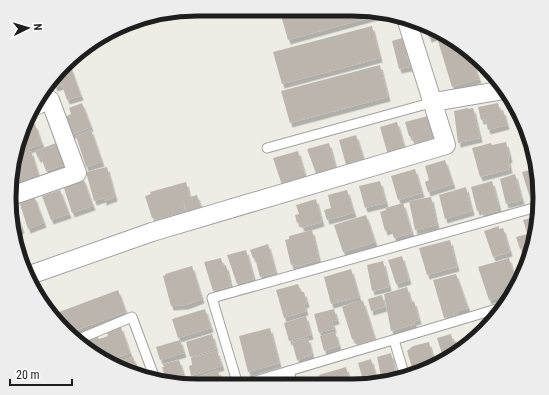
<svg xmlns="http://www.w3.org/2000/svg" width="549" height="395" font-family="'Roboto Condensed',sans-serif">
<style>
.building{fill:#bbb5ae;filter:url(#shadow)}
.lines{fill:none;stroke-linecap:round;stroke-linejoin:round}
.lane-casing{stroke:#a2a2a2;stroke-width:11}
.street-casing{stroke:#a2a2a2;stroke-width:20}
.lane{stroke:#fff;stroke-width:9}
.street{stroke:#fff;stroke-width:18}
.rim{fill:none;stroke:#1e1e1e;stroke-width:5}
</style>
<defs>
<filter id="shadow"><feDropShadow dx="2.5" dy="4.5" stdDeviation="0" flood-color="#0004"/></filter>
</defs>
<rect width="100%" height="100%" fill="#eeede5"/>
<g class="building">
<path d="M280 12 379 15 288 40Z"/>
<path d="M372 26 380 58 282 84 273 52Z"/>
<path d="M426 27 440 33 442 34 429 38Z"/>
<path d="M402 38 410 67 399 69 392 41Z"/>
<path d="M449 38 456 41 471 55 479 79 452 87 438 41Z"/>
<path d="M69 63 81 96 67 100 62 85 55 87 52 79 56 73Z"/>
<path d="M380 65 388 97 290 123 281 91Z"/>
<path d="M82 103 91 127 71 135 65 117 71 114 69 108Z"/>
<path d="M498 103 500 111 503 110 507 125 488 130 485 119 481 120 478 107Z"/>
<path d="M468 108V109L473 108 480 138 458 143 454 111Z"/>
<path d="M428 116 434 139 429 140 430 144 415 148 412 136H409L405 122Z"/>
<path d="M397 122 405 149 388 155 380 127Z"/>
<path d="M35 124 42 144 16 154 24 128Z"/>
<path d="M91 130 102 162 86 167 76 136Z"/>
<path d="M356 135 365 163 347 168 339 140Z"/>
<path d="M506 142 510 158 508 159 510 169 480 177 472 148 491 143 492 145Z"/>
<path d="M56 143 64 165 46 171 41 157 38 158 35 151Z"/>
<path d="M329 143 337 172 317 176 307 149Z"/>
<path d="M31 151 39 177 18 184 15 174 19 173 15 160 16 156Z"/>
<path d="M298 151 306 178 282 185 273 158Z"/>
<path d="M445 160 453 184 428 192 425 182 429 180 425 166Z"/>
<path d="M107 167 115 197 104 201V198L94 201 86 172Z"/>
<path d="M415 169 422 193 398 200 391 176Z"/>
<path d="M535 169 537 197 530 198 522 172Z"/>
<path d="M515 174 522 200 506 204 500 179Z"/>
<path d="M83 178 93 206 72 213 64 188 74 184 73 181Z"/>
<path d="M380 181 386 203 365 208 359 186Z"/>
<path d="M492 181 499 207 497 208 498 211 482 215 481 210 477 211 471 187Z"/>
<path d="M186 182 190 197 197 195 202 210 187 214 183 199 185 212 155 220 154 218H152L145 196 151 194 150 192Z"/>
<path d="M466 187 472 211 445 219 439 195Z"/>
<path d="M60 190 69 214 51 220 42 196Z"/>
<path d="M347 190 354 213 327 220 324 210 331 208 328 195Z"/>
<path d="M34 196 44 223 28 229 19 201Z"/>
<path d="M431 197 437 225 415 230 409 201Z"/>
<path d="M316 199 322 222 302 228 300 222 297 223 295 215 299 214 296 205Z"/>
<path d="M403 203 412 233 394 238 391 229 385 231 380 212 386 210V208Z"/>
<path d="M14 205 22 229 13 232 11 222V206Z"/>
<path d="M366 215 375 242 343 252 334 225Z"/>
<path d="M538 216V222L535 231 527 233 523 220Z"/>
<path d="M499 226V229L503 228 510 252 493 257 484 231Z"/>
<path d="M312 230 319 260 296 267 295 264 291 265 285 240 289 239V236Z"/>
<path d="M535 232 530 246 520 249 516 237Z"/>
<path d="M450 240 457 267 427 275 419 248Z"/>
<path d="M268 244 276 273 260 277 255 258H253L250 250Z"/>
<path d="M246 250 254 279 237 284 227 255Z"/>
<path d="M402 256 409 280 396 284 388 260Z"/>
<path d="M221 258 223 266 226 265 231 286 213 291 204 262Z"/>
<path d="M509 258 517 284 515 292 489 300 478 267Z"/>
<path d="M383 261 389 287 372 291 367 265Z"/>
<path d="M192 266 202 299 186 305 171 306 163 276 166 275 165 274Z"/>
<path d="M351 269 359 297 331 304 324 277Z"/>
<path d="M456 274 468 308 457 311 458 314 444 318 433 280Z"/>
<path d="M298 284 301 292H304L307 303 304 304 306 311 284 318 276 290Z"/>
<path d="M407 287 411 302 414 301 419 320 414 321 415 324 391 331 384 294Z"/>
<path d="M118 290 126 312 71 332 51 315Z"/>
<path d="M382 295 385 307 371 311 368 299Z"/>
<path d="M357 301H363L375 339 357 345 354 339H352L342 307Z"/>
<path d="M205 309 211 328 178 338 172 319Z"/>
<path d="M334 309 337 320 332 321 334 329 319 333 314 314Z"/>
<path d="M306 316 311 335 289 341 284 323Z"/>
<path d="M488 323 480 332 478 326Z"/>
<path d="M121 327 130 353 106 362 84 344 89 342 88 339 97 336 99 339 108 336 107 332Z"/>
<path d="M270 328 279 363 248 372 239 336Z"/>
<path d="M335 332 339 346 324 351 320 336Z"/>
<path d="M212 334 216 349 190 357 186 342Z"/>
<path d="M451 334 453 342 456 341 459 351 444 360 437 338Z"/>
<path d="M308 338 312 355 297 360 292 342Z"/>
<path d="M180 340 184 353 160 360 156 347Z"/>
<path d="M429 342 435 365 424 372 414 374 407 351 413 346Z"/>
<path d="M217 351 222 366 191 376 189 366 192 365 191 358Z"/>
<path d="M391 353 395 372 381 376 377 357Z"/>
<path d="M133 357 138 371 116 365 115 362Z"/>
<path d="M371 359 376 377 363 380 358 363Z"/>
<path d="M179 360 183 373 166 379 162 367H164L163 364Z"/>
<path d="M346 367 351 385H322L319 375Z"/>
<path d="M218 370 222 385 194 386 192 379Z"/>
<path d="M397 374 398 379 382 383 381 379Z"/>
<path d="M186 377 189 386 171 381Z"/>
<path d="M376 379 378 384H356Z"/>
</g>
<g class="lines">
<g class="lane-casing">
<g id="lane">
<path d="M267 148 434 102"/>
<path d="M79 339 132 317 154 376"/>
<path d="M394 340 405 377"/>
<path d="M289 371 293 385"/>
<path d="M238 385 212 298 537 207"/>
<path d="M242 385 500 308"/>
</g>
</g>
<g class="street-casing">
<g id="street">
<path d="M434 102 504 90"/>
<path d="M11 196 77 173 50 100 34 106"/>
<path d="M27 276 152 232 446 145 406 18"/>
</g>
</g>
<use href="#lane" class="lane"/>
<use href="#street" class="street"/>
</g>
<path d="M0 0H549V395H0ZM197 16H352A181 181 0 0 1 533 197V198A181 181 0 0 1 352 379H197A181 181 0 0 1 16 198V197A181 181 0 0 1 197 16Z" fill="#ededed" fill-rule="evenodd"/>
<path class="rim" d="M197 16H352A181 181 0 0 1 533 197V198A181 181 0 0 1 352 379H197A181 181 0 0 1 16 198V197A181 181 0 0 1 197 16Z"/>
<g transform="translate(28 28) rotate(85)" stroke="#ffffff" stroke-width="3" paint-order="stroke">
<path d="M0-3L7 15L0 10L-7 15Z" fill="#1e1e1e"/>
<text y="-6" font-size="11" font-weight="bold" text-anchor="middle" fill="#1e1e1e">N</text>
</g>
<path d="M10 379v6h62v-6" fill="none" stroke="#1e1e1e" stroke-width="2"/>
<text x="16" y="379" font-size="12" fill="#1e1e1e" stroke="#ffffff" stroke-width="3" paint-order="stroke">20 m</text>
</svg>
